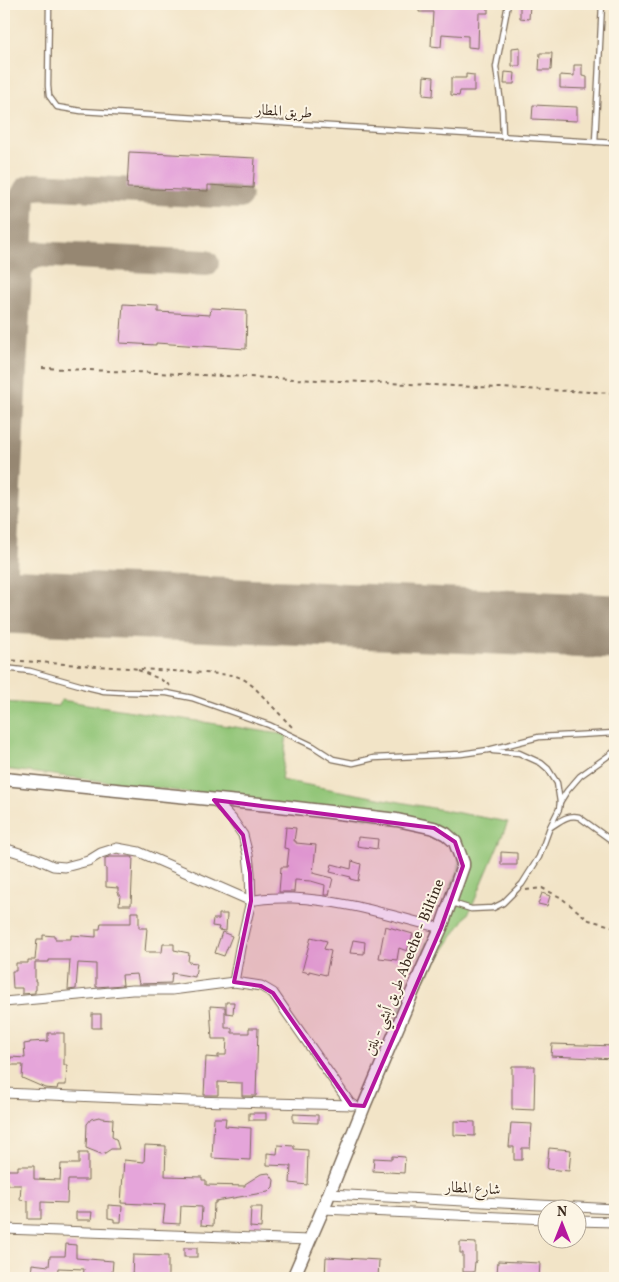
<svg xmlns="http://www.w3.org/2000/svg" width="619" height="1282" font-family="Vollkorn,Amiri,serif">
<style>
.green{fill:#91c577;stroke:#66784a}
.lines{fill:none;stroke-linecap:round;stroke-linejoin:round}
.taxiway{stroke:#968772;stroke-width:26}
.runway{stroke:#968772;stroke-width:65}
.building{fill:#e5a5da}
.service-casing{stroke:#7b6b59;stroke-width:7}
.minor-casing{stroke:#7b6b59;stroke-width:11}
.secondary-casing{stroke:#7b6b59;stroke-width:15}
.path{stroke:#7b6b59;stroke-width:2;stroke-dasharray:4 4;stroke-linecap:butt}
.service{stroke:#fff;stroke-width:4.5}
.minor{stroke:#fff;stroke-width:9}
.secondary{stroke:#fff;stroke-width:12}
.marked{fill:#b5179e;fill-opacity:0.2;stroke:#b5179e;stroke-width:4;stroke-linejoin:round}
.labels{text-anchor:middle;stroke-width:4;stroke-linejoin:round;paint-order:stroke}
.street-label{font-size:15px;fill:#3b2a1e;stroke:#fcf5e5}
</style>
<rect width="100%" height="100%" fill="#fcf5e5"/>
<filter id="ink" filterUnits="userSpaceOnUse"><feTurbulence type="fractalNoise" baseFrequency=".02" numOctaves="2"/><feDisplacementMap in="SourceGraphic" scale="10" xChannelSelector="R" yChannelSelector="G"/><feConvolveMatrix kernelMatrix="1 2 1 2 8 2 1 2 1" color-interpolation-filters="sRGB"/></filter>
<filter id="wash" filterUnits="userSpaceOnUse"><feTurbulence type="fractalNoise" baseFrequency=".0096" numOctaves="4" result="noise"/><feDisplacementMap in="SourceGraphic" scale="20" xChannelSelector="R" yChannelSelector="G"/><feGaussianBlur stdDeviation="1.12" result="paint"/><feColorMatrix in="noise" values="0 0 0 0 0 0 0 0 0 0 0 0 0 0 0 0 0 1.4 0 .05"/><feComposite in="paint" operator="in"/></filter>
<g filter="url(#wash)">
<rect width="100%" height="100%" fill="#f2e4c7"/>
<path class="green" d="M61 700 287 735 281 780 508 822 471 909 387 1036 459 867 458 847 429 827 142 786 4 769V702L59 706Z"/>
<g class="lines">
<g class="taxiway">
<path d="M19 270 26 260 37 254 206 263"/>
<path d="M4 568 23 196 27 189 35 186 239 196"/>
</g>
<path class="runway" d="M4 601 615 627"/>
</g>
<g id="blocks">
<g class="building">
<path d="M419 4H488V13H479L478 48 468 47V36L442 34 441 47 431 46 433 12H419Z"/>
<path d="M520 4H530L529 19 520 18Z"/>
<path d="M520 47V66H512V48Z"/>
<path d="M540 53H552L551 70H539Z"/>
<path d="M574 65H582V76L587 77V89L560 88V75L574 76Z"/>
<path d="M505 72 515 73 514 84H504Z"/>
<path d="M466 74 474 75V91H460L459 96 451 95V78H466Z"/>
<path d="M424 76 434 77 433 96 423 95Z"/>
<path d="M533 105 577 107V121L532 119Z"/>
<path d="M129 152 255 158 253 188 208 185V191L127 188Z"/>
<path d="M123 304 158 306V312L210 315 211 308 247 310 246 349 156 343V345L120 343Z"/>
<path d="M286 827 296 828 294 841H296V843L316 845 313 873 333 878 329 895H324L325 885 311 881 295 880 294 892H279L281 867H287L289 849 284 848Z"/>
<path d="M358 837 378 839 377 849 357 846Z"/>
<path d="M501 852 517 853V865H501Z"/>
<path d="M110 857H133L131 905H119L120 894H118V888L106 887V868H105V858Z"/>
<path d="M352 861 361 864 358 881 350 879 351 877 330 872 332 864 351 869Z"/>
<path d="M542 893 550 896 547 906 538 904Z"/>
<path d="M131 912H139V928H147L145 952H162L163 944H174V950L189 953 188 962 197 963 195 977 172 973 171 983 139 984 137 974 122 975 123 985 96 987V964L78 963 76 989 68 990 70 960H49V962H35V981H36V990H35V993L22 994V988H13L12 971H16V963H28V960H35L37 939H43V935L55 936V939H71V935L96 937V929H100L101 923H131Z"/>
<path d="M219 914H227L226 931 218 930 219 927 212 926 213 919H219Z"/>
<path d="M385 926 413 934 407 951 399 948 397 960 379 958Z"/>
<path d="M222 932 232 936 224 956 215 953Z"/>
<path d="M311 937 327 941 324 949 331 951 326 975 309 971V973L302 971Z"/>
<path d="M353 940 365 942 364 954 350 953Z"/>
<path d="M226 1002H234L233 1014 226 1013Z"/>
<path d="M210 1006 225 1007V1028H232V1033H249V1028H258L256 1096H242V1083L218 1082V1095H204L206 1057 218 1058V1055H226L227 1039H212Z"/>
<rect x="92" y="1014" width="9" height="14"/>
<path d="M48 1033H64V1065H67L66 1085H58L57 1089 45 1088 22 1078 23 1065H11V1057L25 1058 24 1044 30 1043V1042L48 1041Z"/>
<path d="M552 1044 615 1046V1059L551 1056Z"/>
<path d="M512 1066H535L534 1110 512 1109Z"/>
<rect x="249" y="1113" width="17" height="7"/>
<path d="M293 1114 318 1115V1123L293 1122Z"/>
<path d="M99 1117 101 1118 113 1119 112 1137 116 1139 119 1149H111L105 1153 101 1154 86 1148 87 1124 91 1119Z"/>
<path d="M214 1118H226L225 1126 251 1128 250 1160 212 1158Z"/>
<path d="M454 1121 475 1122V1136L454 1135Z"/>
<path d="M511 1123 532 1124 530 1148H522V1160H514V1147H509Z"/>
<path d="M145 1145 166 1146 165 1176 202 1177V1180H206V1185L245 1186V1184L261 1174 269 1173 274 1180 273 1187 268 1192 216 1201V1203H214L213 1226 201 1225 202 1207 181 1206 180 1224 163 1223 165 1205 121 1203 124 1160 144 1162Z"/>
<path d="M278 1145 294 1146V1149L308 1150 307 1185 290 1183 291 1166 267 1165V1153L277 1154Z"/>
<path d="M549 1148 571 1150 569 1171 547 1169Z"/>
<path d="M79 1153H88V1180H68L67 1203 41 1202V1219H28V1201L20 1200 21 1185H7V1182H4V1170H18V1166H34V1179L60 1180 61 1164H79Z"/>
<path d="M392 1156 405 1157 404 1173 373 1171 374 1158 392 1159Z"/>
<path d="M108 1205 122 1206 121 1222H114V1219L108 1218Z"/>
<path d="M251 1207H262L261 1228 250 1227Z"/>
<path d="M76 1212H92L91 1220H76Z"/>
<path d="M460 1242 476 1243V1262H475L474 1272H463V1253H460Z"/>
<path d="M66 1244 76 1245V1258L113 1261 112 1274 100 1273V1278H83L84 1269 58 1268 57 1278H31L32 1264 49 1266 50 1256H65Z"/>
<rect x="184" y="1248" width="13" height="9"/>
<path d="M133 1255 168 1256V1278L132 1277Z"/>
<path d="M326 1257 379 1260 378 1278 325 1277Z"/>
<path d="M498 1261 540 1263 539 1278H509L510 1274H497Z"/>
</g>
</g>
</g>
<g filter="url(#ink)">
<use href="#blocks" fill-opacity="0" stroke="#7b6b59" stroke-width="1"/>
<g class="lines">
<g class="service-casing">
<g id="service">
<path d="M49 4 48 86 49 96 57 107 81 111 615 143"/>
<path d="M503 137 502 111 496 67 508 4"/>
<path d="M595 142 602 4"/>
<path d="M4 668 30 671 83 686 104 691 124 692 167 693 192 698 269 725 313 746 333 759 353 763 374 758 461 754 488 750 539 737 615 733"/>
<path d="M493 751 519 753 541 763 548 769 557 783 560 802"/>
<path d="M551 827C560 821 568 814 579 817L615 843"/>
<path d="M452 903 471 909 493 908 503 903 522 884 539 857 550 827 559 809 560 802 567 791 580 776 615 751"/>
</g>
</g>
<g class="minor-casing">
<g id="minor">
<path d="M214 800 232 819 243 835 248 855 250 873 251 901 240 948 234 982"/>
<path d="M4 848 35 858 53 866 65 867 88 861 101 853 117 848 139 852 251 901C265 897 278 898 293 898 343 900 392 916 441 928"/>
<path d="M4 1002 132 990H172L234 982 261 986 273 993 351 1105"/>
<path d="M4 1093 190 1101 354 1105"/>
<path d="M329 1194 615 1209"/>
<path d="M323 1209 546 1219"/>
<path d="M576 1221 615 1222"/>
<path d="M4 1229 309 1240"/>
</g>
</g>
<g class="secondary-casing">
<path id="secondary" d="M4 779 280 806 397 820 434 828 446 834 455 842 463 863V866L441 928 421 972 364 1106 323 1209 293 1278"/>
</g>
<g class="path">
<path d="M42 368 615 393"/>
<path d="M5 660 234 675 245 680 254 687 292 727"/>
<path d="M138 670 160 679 172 687"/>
<path d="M526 890 542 888 560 897 589 920 615 927"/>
</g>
<use href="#service" class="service"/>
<use href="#minor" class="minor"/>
<use href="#secondary" class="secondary"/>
</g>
</g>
<path class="marked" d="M214 800 434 828 455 842 463 866 441 928 364 1106 351 1105 273 993 261 986 234 982 251 901 250 873 243 835Z"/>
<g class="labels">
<g class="street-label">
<text transform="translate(284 111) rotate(4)" y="5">طريق المطار</text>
<text transform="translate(404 967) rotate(-68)" y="5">طريق أبشي - بلتن Abeche - Biltine</text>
<text transform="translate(473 1188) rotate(3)" y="5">شارع المطار</text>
</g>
</g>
<rect width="619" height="1282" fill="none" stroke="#fcf5e5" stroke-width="20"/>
<g transform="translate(562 1224)"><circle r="24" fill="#fcf5e5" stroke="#afa495"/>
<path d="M0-4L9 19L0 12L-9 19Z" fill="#b5179e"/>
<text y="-8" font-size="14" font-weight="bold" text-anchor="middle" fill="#3b2a1e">N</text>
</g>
</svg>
